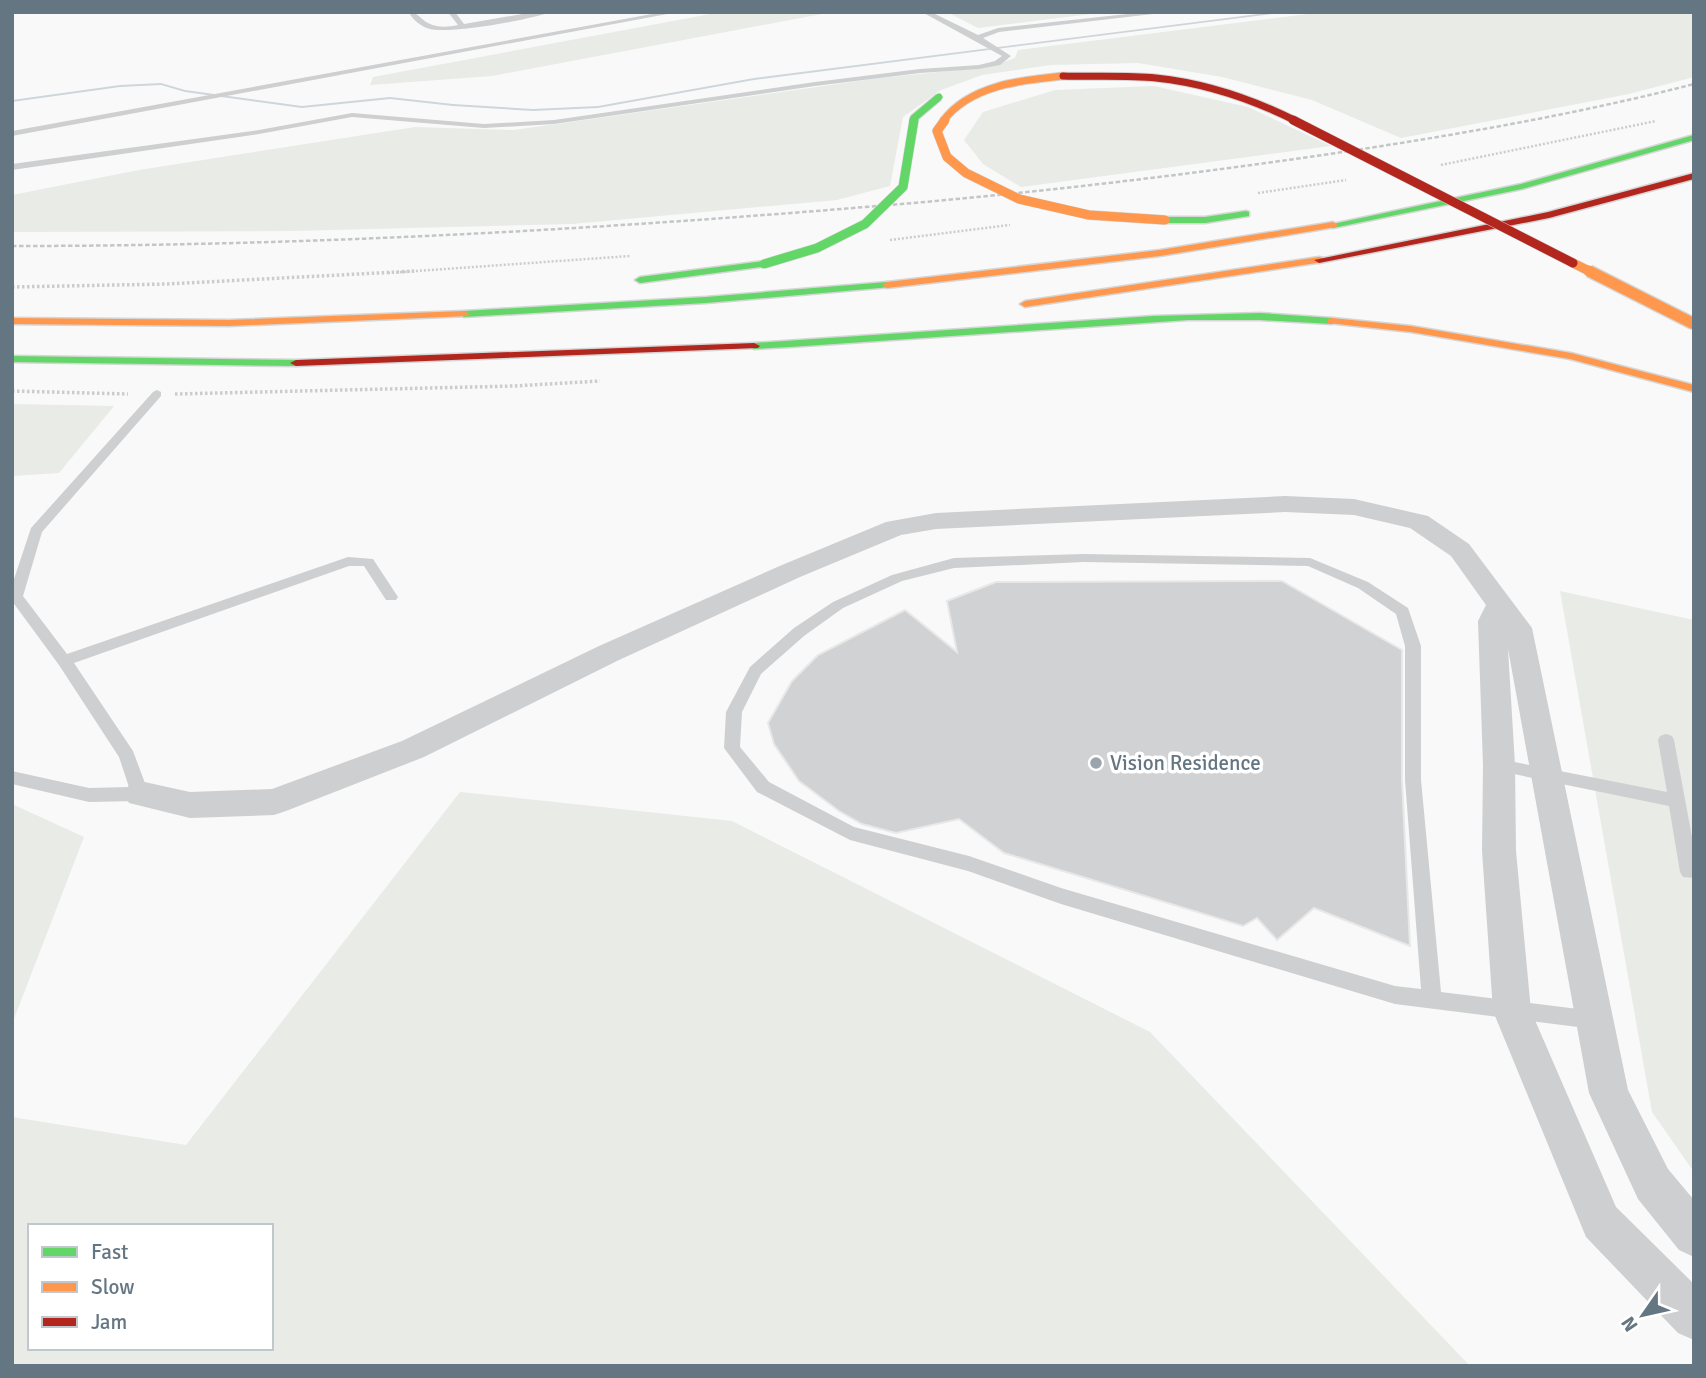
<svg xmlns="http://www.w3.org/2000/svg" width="1706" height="1378" font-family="Signika,sans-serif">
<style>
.green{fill:#e8ebe6;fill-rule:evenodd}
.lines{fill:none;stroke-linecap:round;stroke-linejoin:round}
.stream{fill:#ced6d9;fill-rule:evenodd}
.building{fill:#d0d2d3;stroke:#e8e8e8;stroke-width:2}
.fast-casing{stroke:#d5d6d6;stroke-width:3}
.slow-casing{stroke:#d5d6d6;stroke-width:3}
.jam-casing{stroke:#d5d6d6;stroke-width:3}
.path-far1{stroke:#cbcccd;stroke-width:2.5;stroke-dasharray:2 2;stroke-linecap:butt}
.path{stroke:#cbcccd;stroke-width:3.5;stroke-dasharray:2.5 2.5;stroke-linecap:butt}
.lane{fill:#cecfd0;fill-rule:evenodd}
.street{fill:#cecfd0;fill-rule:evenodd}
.fast{fill:#63d668;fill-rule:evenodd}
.slow{fill:#ff974d;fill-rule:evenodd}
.jam{fill:#b3261e;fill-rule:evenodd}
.rail{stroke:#c3c5c6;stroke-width:2.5;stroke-dasharray:4.5 2.5;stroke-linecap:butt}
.fast-bridge-far1-casing{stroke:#d5d6d6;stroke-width:9;stroke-linecap:butt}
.fast-bridge-casing{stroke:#d5d6d6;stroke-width:10;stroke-linecap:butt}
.slow-bridge-far2-casing{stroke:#d5d6d6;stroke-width:9;stroke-linecap:butt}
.slow-bridge-far1-casing{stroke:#d5d6d6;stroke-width:10;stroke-linecap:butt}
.slow-bridge-casing{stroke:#d5d6d6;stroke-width:14;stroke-linecap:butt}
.jam-bridge-far1-casing{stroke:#d5d6d6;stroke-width:9;stroke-linecap:butt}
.jam-bridge-casing{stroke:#d5d6d6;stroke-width:10;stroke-linecap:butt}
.fast-bridge-far1{stroke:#63d668;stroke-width:7}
.fast-bridge{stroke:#63d668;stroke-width:9}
.slow-bridge-far2{stroke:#ff974d;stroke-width:7}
.slow-bridge-far1{stroke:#ff974d;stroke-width:9}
.slow-bridge{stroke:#ff974d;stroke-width:11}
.jam-bridge-far1{stroke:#b3261e;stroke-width:7}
.jam-bridge{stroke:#b3261e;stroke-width:9}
.poi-dot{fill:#99a4ac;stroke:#fff;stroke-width:2.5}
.labels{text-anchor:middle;stroke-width:7;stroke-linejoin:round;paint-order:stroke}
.poi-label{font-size:21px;fill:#657683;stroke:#fff;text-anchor:start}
</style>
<rect width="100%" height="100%" fill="#f9f9f9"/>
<g class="green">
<path d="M721 12H832L492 76 370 85 373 77Z"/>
<path d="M947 12H1107L978 28Z"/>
<path d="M1324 12H1694V77L1629 94 1401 138 1312 100 1222 77 1138 63 1051 65 982 75 941 90 903 117 890 186 837 200 572 224 293 231 12 232V195L139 170 415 127 514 130 879 78 989 67 1015 58 1018 50Z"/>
<path d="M1154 86 1248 107 1331 146 1021 187 983 164 964 140 983 112 1055 90Z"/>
<path d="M12 404 114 406 59 473 12 476Z"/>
<path d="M1560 591 1694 620V1172L1652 1112Z"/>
<path d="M460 792 732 821 1150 1032 1470 1366H12V1117L186 1145ZM30 1226H271V1348H30Z"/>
<path d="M12 804 84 837 12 1024Z"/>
</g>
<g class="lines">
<path class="stream" d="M1273 12H1287L754 80 598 108 533 111 453 106 390 99 302 108 185 92 161 85 120 87 12 102V100L120 85 161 83 185 90 302 106 390 97 453 104 533 109 598 106 754 78Z"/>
</g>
<path class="building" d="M1282 581 1402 650V780L1410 946 1314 908 1277 940 1257 918 1243 926 1004 853 959 819 896 833 862 824 839 811 799 781 774 744 768 723 792 681 818 655 905 610 957 652 947 601 996 582Z"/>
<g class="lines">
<g class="fast-casing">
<g id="fast">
<path d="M1694 135V140L1522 189 1333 228 1328 225 1521 184Z"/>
<path d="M1246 211 1249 212V216L1205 223H1165L1160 220 1165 217H1205Z"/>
<path d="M764 261 768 262V266L640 283 635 280 640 277Z"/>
<path d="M887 282 891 283V287L706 303 464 317 459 314 464 311 706 297Z"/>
<path d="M1260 313 1332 318 1337 321 1332 324 1260 320H1188L790 347 754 349 748 346 754 343 1153 316Z"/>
<path d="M12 356 296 360 302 363 296 366 12 362Z"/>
</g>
</g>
<g class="slow-casing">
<g id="slow">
<path d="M1333 222 1338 225 1336 227 1160 256 887 288 882 285 887 282 1160 250Z"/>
<path d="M1319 257 1323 258V262L1025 307 1020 304 1025 301Z"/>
<path d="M464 311 469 314 468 316 229 326 12 324V318L229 320Z"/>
<path d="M1332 318 1411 326 1571 353 1694 385V392L1570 359 1411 332 1328 323V319Z"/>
</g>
</g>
<g class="jam-casing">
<g id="jam">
<path d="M1694 173V179L1549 218 1319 263 1314 260 1548 212Z"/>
<path d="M754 343 760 346 758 348 296 366 290 363 296 360Z"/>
</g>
</g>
<g class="path-far1">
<path d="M1441 165 1656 121"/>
<path d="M1258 193 1346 180"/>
<path d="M890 240 1010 225"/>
<path d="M388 273 630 256"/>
</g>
<g class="path">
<path d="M12 287 167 284 416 271"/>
<path d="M12 391 128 394"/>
<path d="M175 394 514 386 600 381"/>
</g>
<g class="lane">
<path d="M409 12C418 12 420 19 428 23 437 28 448 27 458 25L448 12H455L464 24 534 12H550C531 20 448 34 430 29 422 27 412 20 409 12Z"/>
<path d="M663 12H678L12 136V131Z"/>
<path d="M922 12H931L978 35 998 28 1146 12H1170L999 32 983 38 1011 56 1000 65 979 69 920 73 815 86 554 124 484 128 352 117 259 134 12 170V164L259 130 352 113 484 124 554 120 815 82 920 69 979 65 995 61 1002 56Z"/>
<path d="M157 390 161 392V396L42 532 23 596 67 654 348 557 373 559 398 597 396 600H386L364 566H349L74 663 133 751 149 794 146 799 140 801 89 802 12 784V771L89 788 129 787 119 757 59 665 12 601V585L31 528 153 392Z"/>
<path d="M1084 554 1310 558 1368 582 1408 608 1421 646V780L1441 992 1594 1011 1601 1013 1604 1020 1601 1027 1594 1029 1395 1004 1061 904 968 871 850 840 757 792 724 748 726 712 750 667 794 628 833 602 892 575 954 558ZM1084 562 1308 566 1358 588 1396 614 1405 646V780L1421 989 1395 986 1061 888 969 856 854 827 769 782 740 747 742 712 761 674 804 636 843 608 902 581 954 568Z"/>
<path d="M1666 734 1672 736 1674 740 1694 848V878L1683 877 1680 872 1669 806 1499 771 1493 770 1491 765 1493 760 1499 759 1667 792 1658 740 1660 736Z"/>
</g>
<path class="street" d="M1285 496 1354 499 1428 516 1469 544 1532 628 1628 1090 1668 1169 1694 1200V1257L1679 1250 1638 1199 1589 1093 1508 649 1515 765 1516 851 1531 1011 1616 1207 1694 1284V1340L1678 1333 1586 1237 1493 1011 1482 851 1483 765 1478 621 1486 605 1451 556 1410 528 1354 515 1285 512 936 529 901 535 800 577 619 660 424 757 286 811 274 815 190 818 129 803 124 794 129 785 140 781 190 792 272 789 402 741 599 646 782 565 886 522 936 513Z"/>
<use href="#fast" class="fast"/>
<use href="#slow" class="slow"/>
<use href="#jam" class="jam"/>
<path class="rail" d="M12 246C293 246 573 231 853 208 1017 195 1181 176 1343 152 1461 134 1578 114 1694 84"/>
<g class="fast-bridge-far1-casing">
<path id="fast-bridge-far1" d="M913 121 914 118 939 97"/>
</g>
<g class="fast-bridge-casing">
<path id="fast-bridge" d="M764 264 817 248 865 224 903 187 914 120"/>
</g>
<g class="slow-bridge-far2-casing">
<path id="slow-bridge-far2" d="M943 121C970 85 1022 80 1063 76"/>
</g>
<g class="slow-bridge-far1-casing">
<g id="slow-bridge-far1">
<path d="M945 120 937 131 947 157 966 173 1019 199 1089 215 1165 220"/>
<path d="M1573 263 1593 273"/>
</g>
</g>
<g class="slow-bridge-casing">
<path id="slow-bridge" d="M1589 271 1694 324"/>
</g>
<g class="jam-bridge-far1-casing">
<path id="jam-bridge-far1" d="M1063 76C1094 77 1125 75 1156 78 1204 83 1254 100 1296 121"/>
</g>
<g class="jam-bridge-casing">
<path id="jam-bridge" d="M1293 120 1573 263"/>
</g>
<use href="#fast-bridge-far1" class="fast-bridge-far1"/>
<use href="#fast-bridge" class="fast-bridge"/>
<use href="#slow-bridge-far2" class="slow-bridge-far2"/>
<use href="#slow-bridge-far1" class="slow-bridge-far1"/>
<use href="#slow-bridge" class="slow-bridge"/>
<use href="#jam-bridge-far1" class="jam-bridge-far1"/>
<use href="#jam-bridge" class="jam-bridge"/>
</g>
<circle class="poi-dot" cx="1096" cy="763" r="7"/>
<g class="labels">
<g class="poi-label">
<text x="1110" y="770">Vision Residence</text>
</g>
</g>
<rect width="1706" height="1378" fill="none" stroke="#657683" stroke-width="28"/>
<rect x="28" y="1224" width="245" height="126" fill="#ffffff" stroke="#c1c8cd" stroke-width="2"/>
<rect x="42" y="1247" width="35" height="10" fill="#63d668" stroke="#c1c8cd" stroke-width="2"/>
<text x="91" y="1259" font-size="21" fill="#657683">Fast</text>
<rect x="42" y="1282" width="35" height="10" fill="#ff974d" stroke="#c1c8cd" stroke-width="2"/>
<text x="91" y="1294" font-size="21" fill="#657683">Slow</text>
<rect x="42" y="1317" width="35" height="10" fill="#b3261e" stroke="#c1c8cd" stroke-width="2"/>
<text x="91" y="1329" font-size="21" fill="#657683">Jam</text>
<g transform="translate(1643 1315) rotate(236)" stroke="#ffffff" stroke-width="5" paint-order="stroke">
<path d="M0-5L12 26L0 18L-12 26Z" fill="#657683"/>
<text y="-10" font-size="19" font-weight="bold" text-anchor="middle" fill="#657683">N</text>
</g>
</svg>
